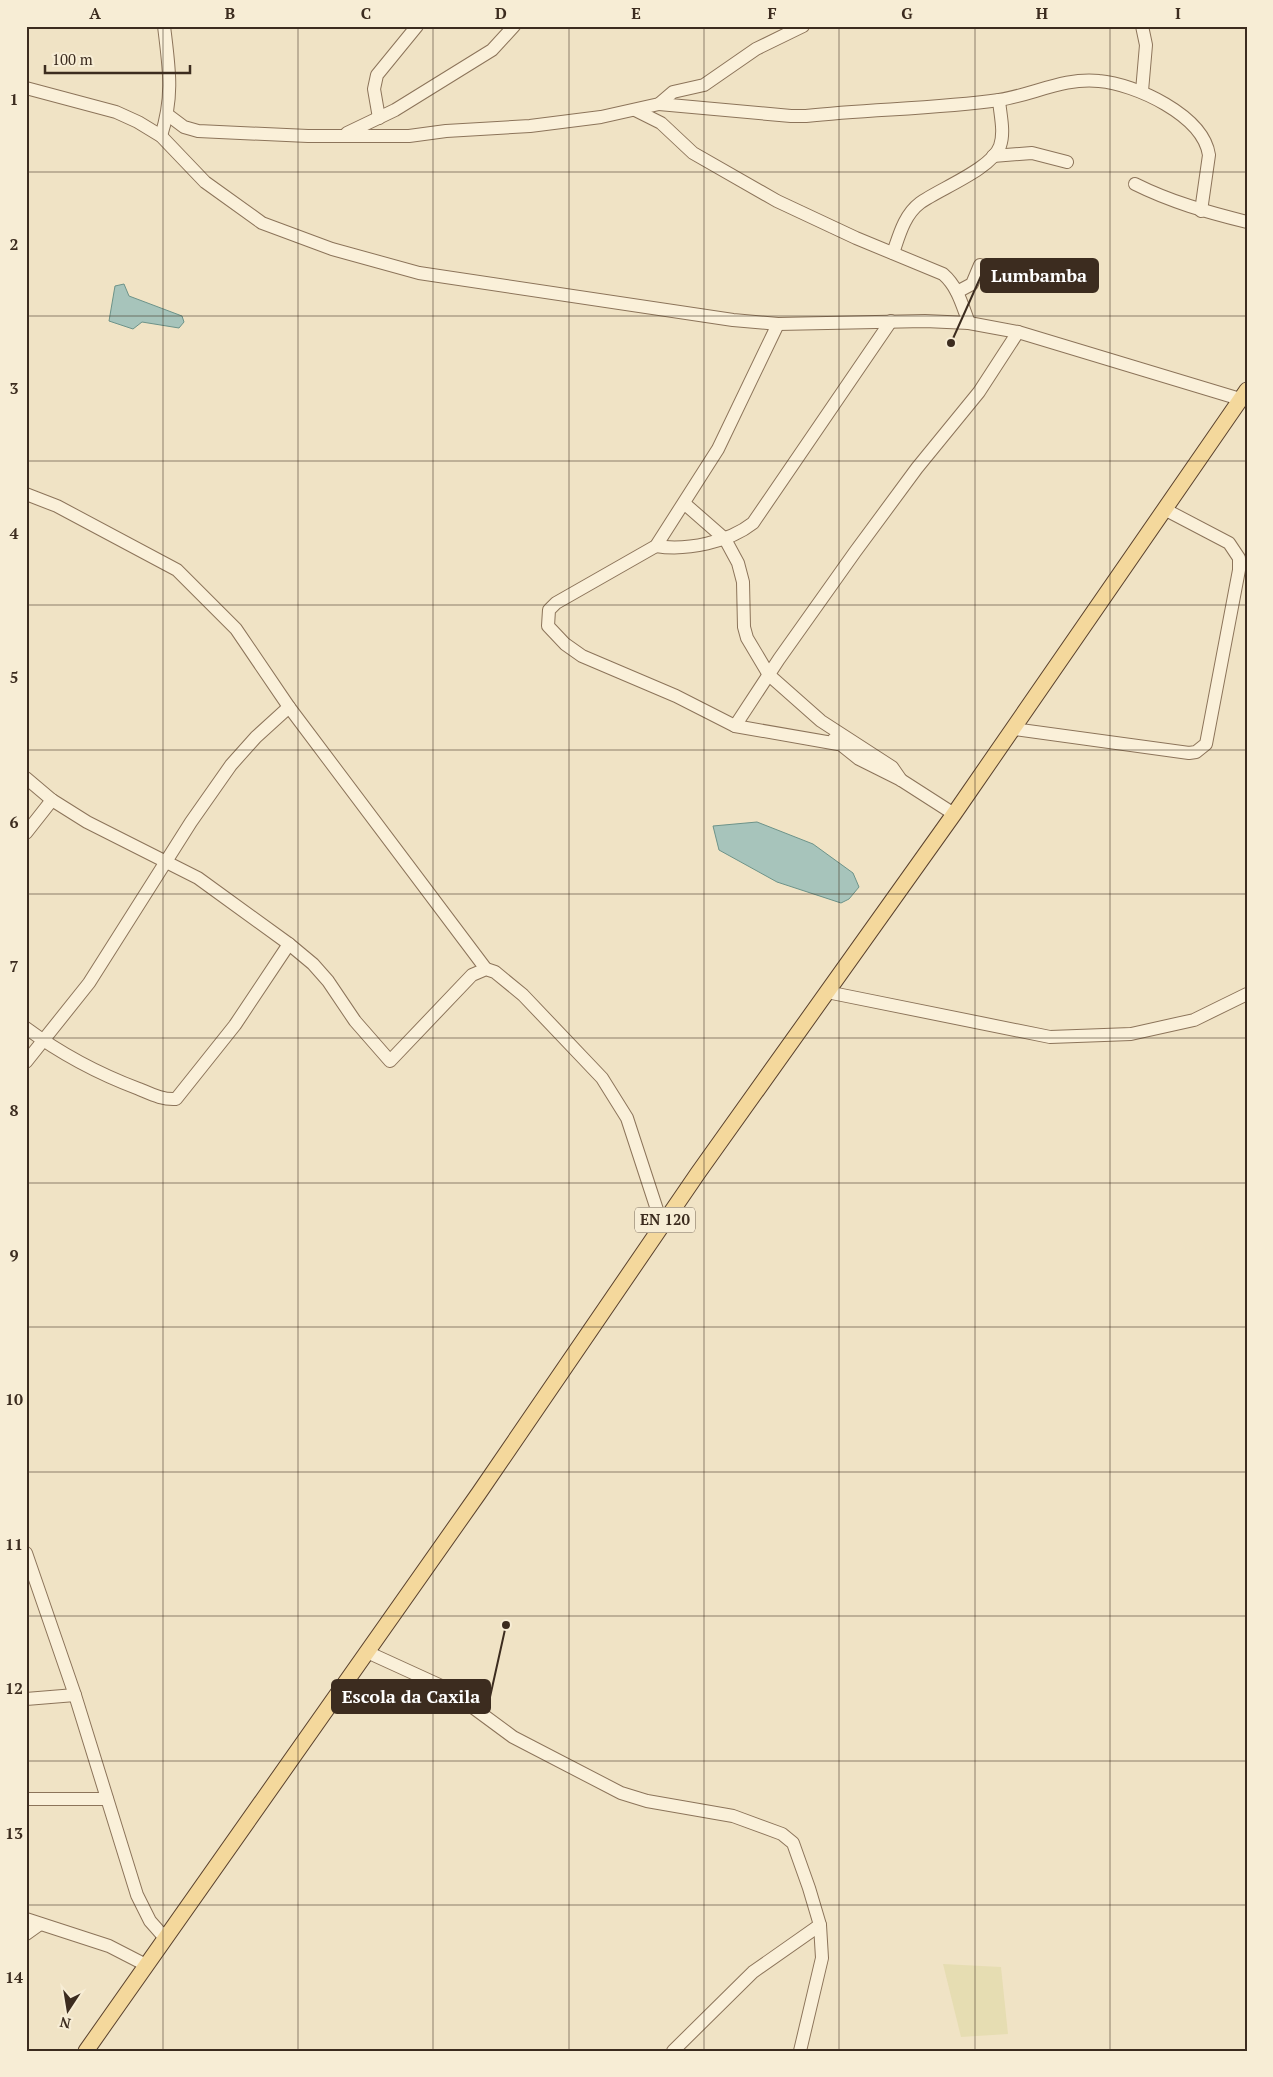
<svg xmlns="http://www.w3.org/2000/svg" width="1273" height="2077" font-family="'PT Serif',serif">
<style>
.farmland{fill:#e6ddb2}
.water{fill:#a7c4bb;stroke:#6d9389}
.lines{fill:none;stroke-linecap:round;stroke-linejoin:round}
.minor-casing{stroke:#8c745a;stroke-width:14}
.major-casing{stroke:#5a422e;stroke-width:17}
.minor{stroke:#faf0d9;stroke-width:12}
.major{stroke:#f4d89c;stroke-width:15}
.grid{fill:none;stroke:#3c2c1f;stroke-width:1;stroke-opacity:0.55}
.labels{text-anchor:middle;stroke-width:5;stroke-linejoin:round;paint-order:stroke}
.shield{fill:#f7edd5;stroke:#746656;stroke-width:1}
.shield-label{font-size:15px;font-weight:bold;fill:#3c2c1f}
.leader{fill:none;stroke:#3c2c1f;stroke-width:2}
.callout-dot{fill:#3c2c1f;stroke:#f7edd5;stroke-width:2}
.callout{fill:#3c2c1f;stroke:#3c2c1f;stroke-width:2}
.callout-label{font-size:18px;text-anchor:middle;font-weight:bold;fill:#fff}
.neatline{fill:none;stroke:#3c2c1f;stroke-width:2}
.grid-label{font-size:16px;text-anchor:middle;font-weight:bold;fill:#3c2c1f}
</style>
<rect width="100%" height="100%" fill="#f0e3c5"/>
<path class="farmland" d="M943 1964 1001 1967 1008 2034 961 2037Z"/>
<g class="water">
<path d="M124 284 129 296 182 316 184 322 179 328 142 322 133 329 109 321 115 286Z"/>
<path d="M757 822 813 844 853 873 859 887 849 899 841 903 777 882 719 850 713 826Z"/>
</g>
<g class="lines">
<g class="minor-casing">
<g id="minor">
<path d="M26 88 116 112 138 122 161 136 205 182 262 223 332 249 419 273 733 320 778 324 925 321 969 323 1018 332 1240 399"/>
<path d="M1142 91 1146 45 1142 26"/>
<path d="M659 104 791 116H806C870 109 935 109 999 100 1032 95 1065 77 1099 81 1135 84 1203 115 1209 155L1201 211"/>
<path d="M635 110 661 123 693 153 777 201 856 238 943 274C958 287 962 305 969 323"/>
<path d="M168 115 184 127 198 131 308 136H409L446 131 530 126 601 117 659 104 673 92 704 85 756 49 803 26"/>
<path d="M379 118 374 89 377 75 417 26"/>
<path d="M347 133 395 110 492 50 514 26"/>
<path d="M161 136C174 95 169 68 164 26"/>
<path d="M993 156 1032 153 1067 162"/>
<path d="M1135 184C1171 202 1207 212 1247 222"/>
<path d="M893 253C899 236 904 215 920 203 939 189 992 169 1000 146 1005 132 1000 114 999 100"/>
<path d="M957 292 972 284 980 265"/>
<path d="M778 324 718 449 656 546 556 603 549 610 548 626 565 644 582 656 676 696 735 726 838 744"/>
<path d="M26 494 57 506 177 570 236 629 289 707 486 969"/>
<path d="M685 504 725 539 738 563 743 582 744 627 747 638 769 675 821 721 892 767 901 780"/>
<path d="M656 546C687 551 729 542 753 523L891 321"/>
<path d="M735 726 779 659 855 552 917 468 979 392 1018 332"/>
<path d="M1014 729 1189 753 1196 752 1206 744 1239 570V558L1229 543 1166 510"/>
<path d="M834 739 859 759 901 780 954 814"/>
<path d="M26 778 52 800 87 822 198 878 289 944 313 964 328 981 355 1021 390 1061 472 975 486 969 495 972 523 995 602 1078 627 1118 662 1225"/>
<path d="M26 833 52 800"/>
<path d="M827 992 1050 1037 1131 1034 1194 1020 1247 994"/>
<path d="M26 1028C61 1054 99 1074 139 1089 151 1094 163 1100 176 1099L235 1025 289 944"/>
<path d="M26 1062 89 983 191 822 231 765 256 737 289 707"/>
<path d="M26 1553 75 1695 137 1895 150 1921 165 1938"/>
<path d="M367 1652 448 1689 513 1737 621 1793 647 1801 733 1816 782 1834 793 1843 809 1888 820 1925 822 1958 800 2051"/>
<path d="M26 1699 75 1695"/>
<path d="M26 1799H107"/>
<path d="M26 1919 109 1946 146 1965"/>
<path d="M26 1934 40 1924"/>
<path d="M673 2051 753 1972 820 1925"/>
</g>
</g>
<g class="major-casing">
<path id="major" d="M86 2051 479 1493 698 1173 954 814 1247 390"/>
</g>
<use href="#minor" class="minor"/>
<use href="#major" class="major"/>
</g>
<path class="grid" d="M163 26V2051M298 26V2051M433 26V2051M569 26V2051M704 26V2051M839 26V2051M975 26V2051M1110 26V2051M26 172H1247M26 316H1247M26 461H1247M26 605H1247M26 750H1247M26 894H1247M26 1038H1247M26 1183H1247M26 1327H1247M26 1472H1247M26 1616H1247M26 1761H1247M26 1905H1247"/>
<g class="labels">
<rect class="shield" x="635" y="1207.5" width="60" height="25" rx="4"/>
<g class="shield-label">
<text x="665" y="1225">EN 120</text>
</g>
</g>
<path class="leader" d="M951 343L981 276M506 1625L490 1697"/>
<g class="callout-dot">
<circle cx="951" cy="343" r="5"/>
<circle cx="506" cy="1625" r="5"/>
</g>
<g class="callout">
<rect x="981" y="259" width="117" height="33" rx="5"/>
<rect x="332" y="1680" width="158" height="33" rx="5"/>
</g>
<g class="callout-label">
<text x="1039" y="282">Lumbamba</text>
<text x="411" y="1703">Escola da Caxila</text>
</g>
<rect width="1273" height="2077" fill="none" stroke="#f7edd5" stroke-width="55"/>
<g transform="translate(68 2010) rotate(192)" stroke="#f7edd5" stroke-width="4" paint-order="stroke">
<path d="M0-4L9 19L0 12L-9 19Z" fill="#3c2c1f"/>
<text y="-8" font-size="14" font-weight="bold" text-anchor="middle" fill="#3c2c1f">N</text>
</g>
<path d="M45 65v8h145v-8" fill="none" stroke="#3c2c1f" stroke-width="2.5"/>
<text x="52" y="65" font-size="15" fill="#3c2c1f" stroke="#f7edd5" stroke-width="4" paint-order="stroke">100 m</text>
<rect x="28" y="28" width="1218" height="2022" class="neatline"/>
<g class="grid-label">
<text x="95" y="19">A</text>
<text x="230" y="19">B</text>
<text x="366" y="19">C</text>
<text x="501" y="19">D</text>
<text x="636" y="19">E</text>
<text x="772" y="19">F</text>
<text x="907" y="19">G</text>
<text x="1042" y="19">H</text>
<text x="1178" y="19">I</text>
<text x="14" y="105">1</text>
<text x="14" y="250">2</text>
<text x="14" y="394">3</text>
<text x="14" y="539">4</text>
<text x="14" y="683">5</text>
<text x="14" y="828">6</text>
<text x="14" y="972">7</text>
<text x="14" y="1116">8</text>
<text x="14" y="1261">9</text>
<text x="14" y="1405">10</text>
<text x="14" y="1550">11</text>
<text x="14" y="1694">12</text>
<text x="14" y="1839">13</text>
<text x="14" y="1983">14</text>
</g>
</svg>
